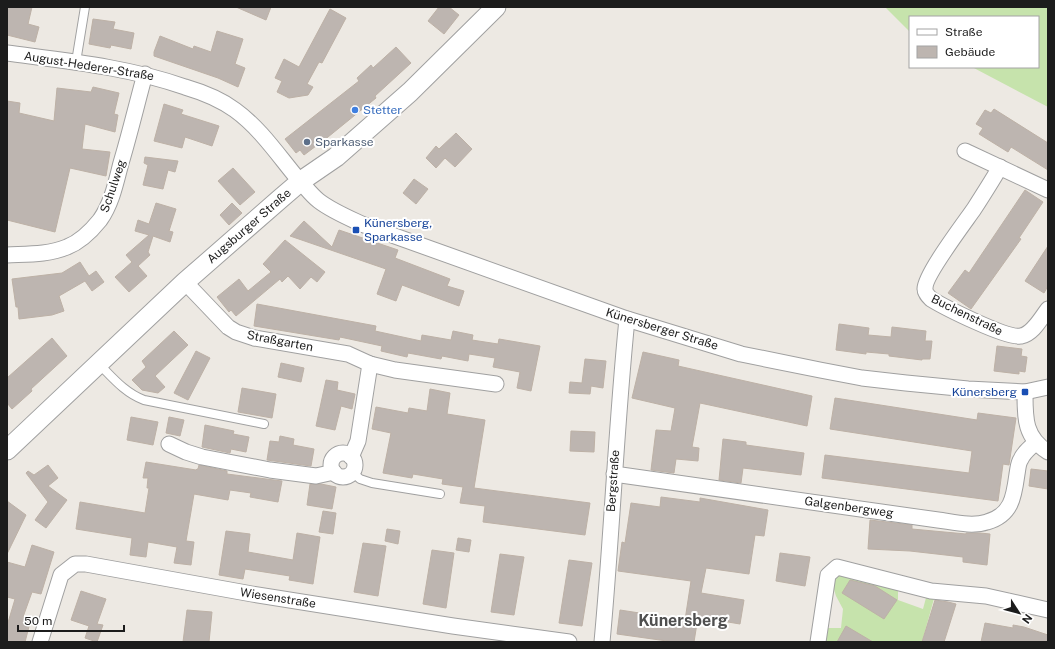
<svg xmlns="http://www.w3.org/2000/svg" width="1055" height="649" font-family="'Public Sans',sans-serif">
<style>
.grass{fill:#c6e3ac}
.building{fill:#bdb5b0;stroke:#bdb1a6}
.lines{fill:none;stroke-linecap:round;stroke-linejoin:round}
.service-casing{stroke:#a0a0a0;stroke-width:10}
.minor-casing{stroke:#a0a0a0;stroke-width:17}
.tertiary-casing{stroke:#a0a0a0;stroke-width:21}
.service{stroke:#fff;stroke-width:8}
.minor{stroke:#fff;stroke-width:15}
.tertiary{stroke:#fff;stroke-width:19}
.shop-dot{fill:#3f7fe0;stroke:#fff;stroke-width:1.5}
.service-dot{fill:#5c6f8a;stroke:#fff;stroke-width:1.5}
.transit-dot{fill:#1a4fb4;stroke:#fff;stroke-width:1.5}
.labels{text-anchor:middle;stroke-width:4;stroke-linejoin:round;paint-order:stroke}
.street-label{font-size:12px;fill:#1c1c1c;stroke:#fff}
.shop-label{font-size:12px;fill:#366cbe;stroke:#fff;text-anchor:start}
.service-label{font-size:12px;fill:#4e5e75;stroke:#fff;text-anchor:start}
.transit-label{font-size:12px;fill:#164399;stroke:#fff;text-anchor:start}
.district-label{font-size:16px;font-weight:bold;fill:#4f4f4f;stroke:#fff}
</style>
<rect width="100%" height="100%" fill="#ede9e3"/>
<g class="grass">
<path d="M885 7H1048V107L972 67H1038V17H910V32Z"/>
<path d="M840 570 898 587V600L923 609 927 594 935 595 922 642H826L828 628H841L843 609 836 596 831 580Z"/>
</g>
<g class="building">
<path d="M7 7H32L28 24 39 27 35 42 7 35Z"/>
<path d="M236 7H271L266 20Z"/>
<path d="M439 7H449L459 15 444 34 428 21Z"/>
<path d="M330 9 346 18 322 63 319 62 307 84 313 87 308 95 289 98 277 92 282 81 275 78 284 59 299 67Z"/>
<path d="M93 19 115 22 113 29 134 33 131 49 111 45 110 48 89 44Z"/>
<path d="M217 31 243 39 235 64 245 68 238 87 218 78 154 56V52L160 36 193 49 194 46 211 52Z"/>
<path d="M396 47 411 63 375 96 376 98 328 137 304 155 300 150 296 153 285 139 359 81 357 78 371 65 373 68Z"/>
<path d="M93 87 119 93 114 114 118 115 115 132 85 124 82 149 110 152 106 176 70 168 55 232 7 220V101L20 103 19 113 54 121 57 88 91 92Z"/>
<path d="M164 104 183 110 181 114 219 126 212 146 185 137 182 148 154 141Z"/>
<path d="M994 109 1048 143V170L1011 147 1008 152 979 134 983 128 976 124 985 110 991 113Z"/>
<path d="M456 133 472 149 455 167 445 158 436 168 426 158 436 146 439 149Z"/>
<path d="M145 157 178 161 175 172 168 170 163 189 143 185 148 165 144 163Z"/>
<path d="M233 168 255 192 240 205 218 181Z"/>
<path d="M414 179 428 189 416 204 403 193Z"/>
<path d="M1025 190 1043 202 1019 238 1021 239 971 309 948 293 965 270 969 273Z"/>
<path d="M156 203 176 209 169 231 173 232 170 242 153 236 148 252 150 255 138 266 147 276 129 292 115 277 132 262 126 255 149 235 135 231 138 220 149 224Z"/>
<path d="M232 203 242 213 229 225 220 215Z"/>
<path d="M304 221 332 247 339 230 398 250 395 258 450 279 447 286 464 291 459 306 402 285 396 301 377 294 386 269 290 236Z"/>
<path d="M285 240 325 272 317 282 311 277 300 289 288 276 282 282 280 279 236 316 231 310 229 312 217 297 239 279 248 291 271 272 263 264Z"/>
<path d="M1048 246V286L1044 293 1025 281Z"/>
<path d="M80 262 89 276 96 271 104 282 92 291 85 281 59 296 64 311 52 315 19 319 18 307H16L12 279 62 273Z"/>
<path d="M257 304 376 326 375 331 421 341 422 335 451 340 453 331 473 335 472 340 498 344 499 339 540 346 531 391 517 388 520 372 493 367 495 358 469 354 468 361 442 356 441 359 408 353 407 357 381 351 382 346 340 337 339 340 254 326Z"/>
<path d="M839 324 869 328 868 335 891 337 892 327 926 331 925 341H932L930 359H922V360L889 356V354L866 352V354L836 350Z"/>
<path d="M174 331 188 345 155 376 165 387 158 393 142 390 132 380 146 367 142 361Z"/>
<path d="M52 338 67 356 31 389 32 391 12 409 7 403V378Z"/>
<path d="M997 346 1022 349 1021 356 1027 357 1025 372 1019 371V374L994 371Z"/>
<path d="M196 351 210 358 188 400 174 393Z"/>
<path d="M643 352 679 360 678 366 812 396 807 426 700 403 692 447 699 448 698 461 676 459 674 473 651 470 656 430 671 431 675 408 632 398Z"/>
<path d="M585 359 606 361 603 388 591 386 590 394 569 393 570 382 582 383Z"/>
<path d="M281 363 304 368 301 382 278 377Z"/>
<path d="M326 380 338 382 337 390 355 394 352 409 341 406 335 430 316 426Z"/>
<path d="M242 388 276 394 272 418 238 412Z"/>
<path d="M430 389 450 393 447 414 485 420 474 488 590 503 585 535 483 522 485 506 460 503 463 487 442 484 443 479 413 474 412 478 383 473 391 433 372 429 376 407 408 413 409 408 427 411Z"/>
<path d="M835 398 977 420 978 413 1016 418 1009 465 1003 464 998 501 822 478 825 455 969 473 972 451 830 429Z"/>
<path d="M131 417 158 422 153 445 127 440Z"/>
<path d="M169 417 184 420 180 436 166 433Z"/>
<path d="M205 425 234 431 233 434 249 437 246 452 231 449 230 453 202 447Z"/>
<path d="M571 431 595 432 594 452 570 451Z"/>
<path d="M280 436 294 439 293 445 314 449 311 466 267 460 270 441 279 442Z"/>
<path d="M723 439 746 442V445L804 453 801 475 743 468 741 483 719 480Z"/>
<path d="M146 462 196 470 197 469H198L199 465 227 471V474L282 481 278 502 250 497 251 493 230 490 228 500 194 494 186 541 194 542 191 565 174 563 177 547 148 542 146 557 130 555 132 538 76 529 80 502 145 513 149 488H147L148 478H143Z"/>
<path d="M48 465 58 478 48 486 67 500 46 528 35 520 48 502 26 473 28 471 34 475Z"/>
<path d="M1031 469 1048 471V489L1029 486Z"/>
<path d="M310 484H321L336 487 332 509 307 505Z"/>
<path d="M661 497 700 502V498L768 510 764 536 755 535 749 574 706 568 701 593 744 600 740 624 698 617 694 642H674L617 634 620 610 685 620 691 581 618 571 622 542 625 543 631 503 660 507Z"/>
<path d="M7 501 26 515 7 554Z"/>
<path d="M323 511 336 513 333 534 319 532Z"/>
<path d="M870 520 912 525V529L966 534V533H980L990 534 987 565 963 562V557L910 551 868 549Z"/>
<path d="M387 529 400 531 398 544 385 541Z"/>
<path d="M226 531 250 534 248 552 293 560 297 533 320 537 313 584 289 580 290 576 245 569 243 579 219 575Z"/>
<path d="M458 538 471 540 469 552 456 550Z"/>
<path d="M363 543 386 546 378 596 354 592Z"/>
<path d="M32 545 54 552 41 594 32 592 23 617 31 619 25 642H7V626L15 599 7 597V562L25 567Z"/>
<path d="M432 550 454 553 446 608 423 604Z"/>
<path d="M780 553 810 557 805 586 776 581Z"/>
<path d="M500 554 524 557 514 615 491 612Z"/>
<path d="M569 560 592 563 582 626 559 623Z"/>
<path d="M850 580 875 586 897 600 884 619 842 593Z"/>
<path d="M81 591 106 599 97 624 103 625 97 642 85 638 89 626 71 620Z"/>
<path d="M935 600 948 602 956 604 944 642H922Z"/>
<path d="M187 610 212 612 209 642H183Z"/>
<path d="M985 623 1013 628V625L1024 627 1048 635V642H981Z"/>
<path d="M846 626 873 642H837Z"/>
</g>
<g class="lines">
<g class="service-casing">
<g id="service">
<path d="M76 62 85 7"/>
<path d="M99 364C112 377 125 393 144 400L264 424"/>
<path d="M352 472 360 479 372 483 440 494"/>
</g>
</g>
<g class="minor-casing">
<g id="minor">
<path d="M7 53C67 61 128 67 185 87 202 92 220 99 235 110 260 128 278 155 298 179 305 186 311 195 319 201 332 211 349 218 364 225L627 319 741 354 820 370 862 378 906 383 968 389 1025 392 1048 387"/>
<path d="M965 151 1048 190"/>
<path d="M1000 167C992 181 983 195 974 209 965 222 924 276 925 289 925 293 928 296 931 299 944 307 1007 339 1021 336 1033 334 1041 318 1048 309"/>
<path d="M7 255C27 254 48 255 67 247 80 242 92 230 100 220 112 203 116 182 121 163 130 133 137 103 145 74"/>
<path d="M185 282 228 327 236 332 254 338 348 354 370 364 395 370 496 384"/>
<path d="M1025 392C1025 417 1024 437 1048 452"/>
<path d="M169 444 186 452 202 457 270 470 316 476 334 472"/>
<circle cx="343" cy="465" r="12"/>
<path d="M351 457 358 441 370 364"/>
<path d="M614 474 938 520C953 522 972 527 987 522 1012 515 1014 496 1017 474 1018 469 1018 463 1021 459 1024 452 1030 448 1035 443"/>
<path d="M40 642 61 575 75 564H86L252 594 453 626 569 642"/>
<path d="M602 642C612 535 616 427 627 319"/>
<path d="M818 642 828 575 837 567 931 591 986 596 1048 610"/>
</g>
</g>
<g class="tertiary-casing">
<path id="tertiary" d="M7 450 185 282 280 199 301 181 336 157 410 92 496 7"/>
</g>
<use href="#service" class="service"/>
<use href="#minor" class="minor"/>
<use href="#tertiary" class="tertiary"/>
</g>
<circle class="shop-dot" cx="355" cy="110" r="4"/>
<circle class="service-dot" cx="307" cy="142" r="4"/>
<g class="transit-dot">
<rect x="352" y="226" width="8" height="8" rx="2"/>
<rect x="1021" y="388" width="8" height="8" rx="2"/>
</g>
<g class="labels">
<g class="street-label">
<text transform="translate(89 66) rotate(9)" y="4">August-Hederer-Straße</text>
<text transform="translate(113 186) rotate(-71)" y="4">Schulweg</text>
<text transform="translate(249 226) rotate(-41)" y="4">Augsburger Straße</text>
<text transform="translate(967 315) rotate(26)" y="4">Buchenstraße</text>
<text transform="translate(662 329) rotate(17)" y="4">Künersberger Straße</text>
<text transform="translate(280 341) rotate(11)" y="4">Straßgarten</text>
<text transform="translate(613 481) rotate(-86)" y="4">Bergstraße</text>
<text transform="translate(849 507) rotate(8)" y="4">Galgenbergweg</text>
<text transform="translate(278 598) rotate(9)" y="4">Wiesenstraße</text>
</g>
<g class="shop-label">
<text x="363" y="114">Stetter</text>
</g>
<g class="service-label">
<text x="315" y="146">Sparkasse</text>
</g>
<g class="transit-label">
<text x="364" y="227">Künersberg,<tspan x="364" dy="14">Sparkasse</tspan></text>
<text x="1017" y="396" text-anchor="end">Künersberg</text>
</g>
<g class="district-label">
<text x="683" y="626">Künersberg</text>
</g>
</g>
<rect width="1055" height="649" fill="none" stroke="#1c1c1c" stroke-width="16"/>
<rect x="909" y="16" width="130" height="52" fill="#ffffff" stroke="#a4a4a4"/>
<rect x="917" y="29" width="20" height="6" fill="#ffffff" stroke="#a4a4a4"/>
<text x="945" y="36" font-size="12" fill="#1c1c1c">Straße</text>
<rect x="917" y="46" width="20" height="12" fill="#bdb5b0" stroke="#a4a4a4"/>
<text x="945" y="56" font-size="12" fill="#1c1c1c">Gebäude</text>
<g transform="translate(1019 613) rotate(126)" stroke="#ffffff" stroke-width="3" paint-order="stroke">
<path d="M0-3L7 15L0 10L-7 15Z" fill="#1c1c1c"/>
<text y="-6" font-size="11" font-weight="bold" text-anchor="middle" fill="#1c1c1c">N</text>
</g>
<path d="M18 625v6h106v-6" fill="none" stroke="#1c1c1c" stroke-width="2"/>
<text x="24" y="625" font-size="12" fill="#1c1c1c" stroke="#ffffff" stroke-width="3" paint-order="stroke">50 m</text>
</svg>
